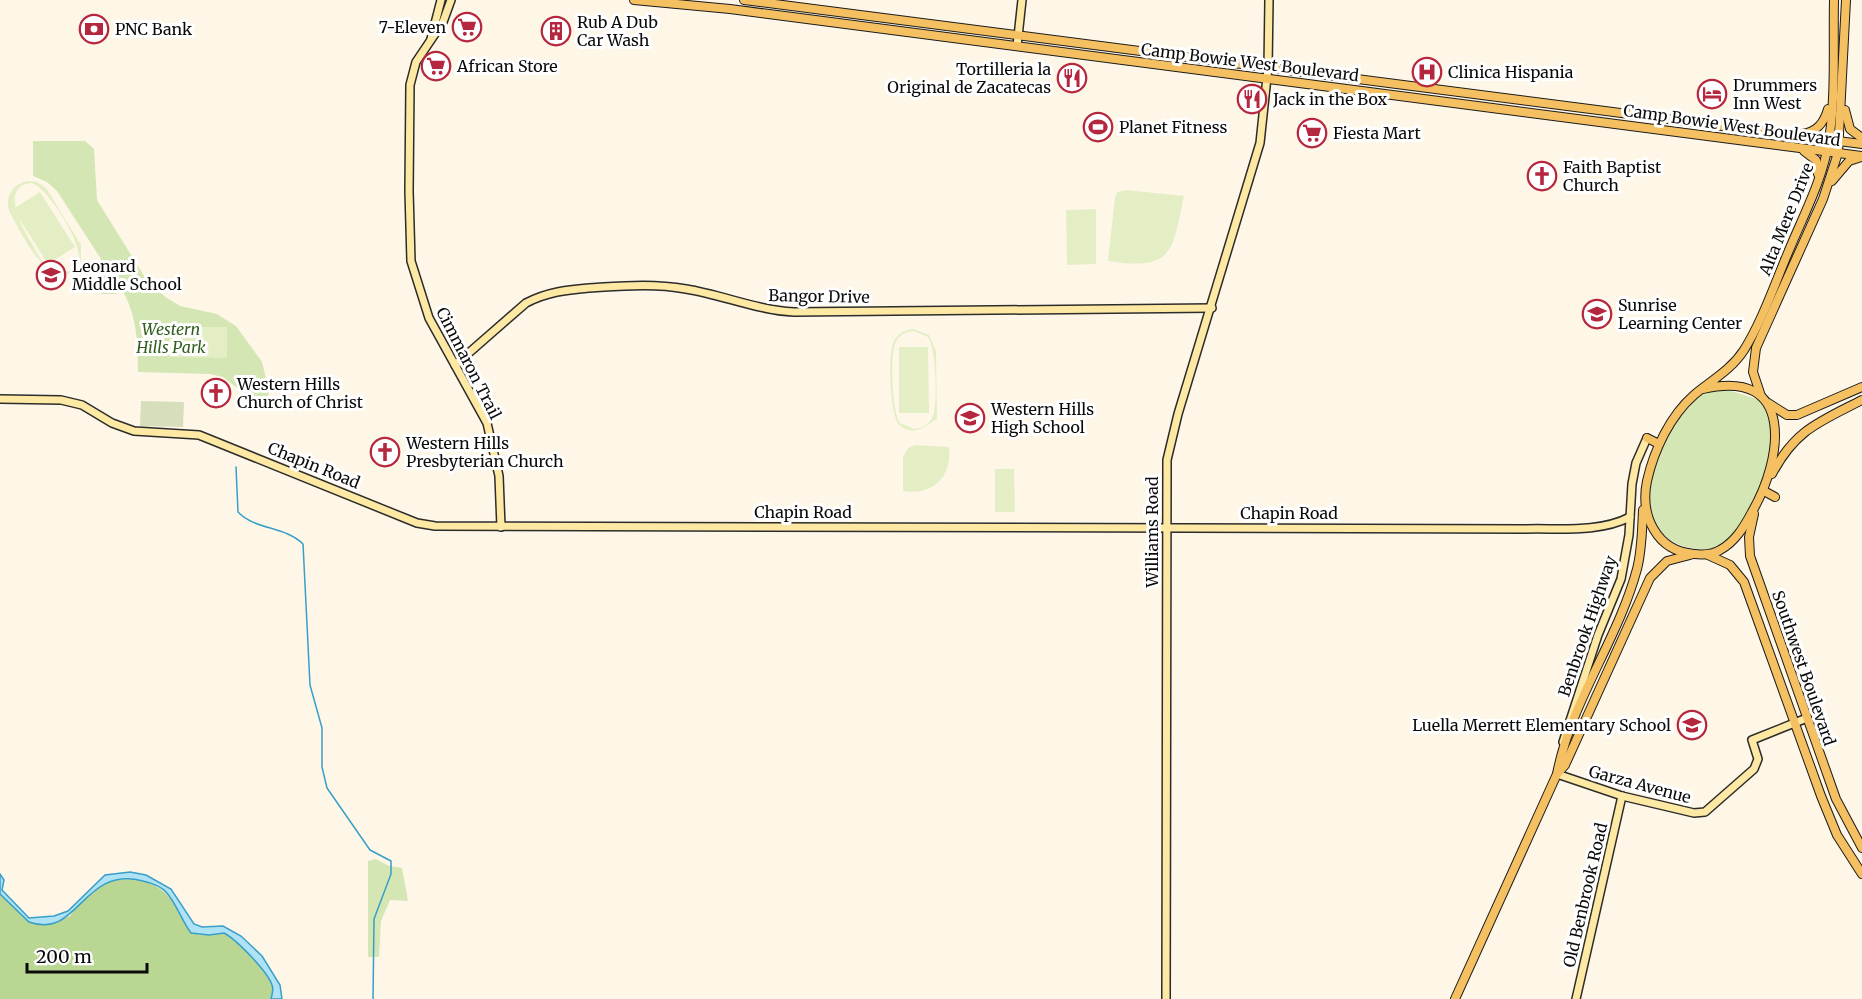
<svg xmlns="http://www.w3.org/2000/svg" width="1862" height="999" font-family="Merriweather,serif">
<style>
.green{fill:#d4e6b3}
.forest{fill:#b9d793}
.cemetery{fill:#d6debb}
.pitch{fill:#e4eec5;fill-rule:evenodd}
.water{fill:#aee2f4;stroke:#379fc9;stroke-width:1.5}
.lines{fill:none;stroke-linecap:round;stroke-linejoin:round}
.stream{stroke:#379fc9;stroke-width:1.5}
.secondary-casing{stroke:#2c2c2c;stroke-width:10}
.primary-casing{stroke:#1b1b1b;stroke-width:10}
.secondary{stroke:#fde9a4;stroke-width:7}
.primary{stroke:#f5c061;stroke-width:8}
.labels{text-anchor:middle;stroke-width:6;stroke-linejoin:round;paint-order:stroke}
.poi-label{font-size:16px;fill:#0a0a0a;stroke:#fff;text-anchor:start}
.street-label{font-size:16px;fill:#0a0a0a;stroke:#fff}
.park-label{font-size:16px;font-style:italic;fill:#325e1d;stroke:#fff}
</style>
<rect width="100%" height="100%" fill="#fef7e7"/>
<g class="green">
<path d="M33 141H85L94 149 97 200 146 279 164 296 180 306 217 314 236 326 262 362 269 391 267 400 241 391 223 377 210 374 138 372C138 344 137 315 122 290L116 294H101V259L57 191 47 182 33 176Z"/>
<path d="M1728 390 1757 399C1780 427 1771 452 1761 484 1756 501 1745 523 1733 536 1711 561 1665 548 1653 520 1638 486 1672 415 1701 395 1708 390 1719 390 1728 390Z"/>
<path d="M376 859 389 866 402 868 408 901 390 900 381 921 379 957H368V861Z"/>
</g>
<path class="forest" d="M137 879C181 891 169 911 199 935L225 933C237 940 268 972 272 985 274 990 272 994 271 999H0V894L29 922 52 923 70 916 79 903 108 880Z"/>
<path class="cemetery" d="M141 401 184 402 183 427 140 426Z"/>
<g class="pitch">
<path d="M27 181 37 182 46 188 81 245V261L70 273C42 281 21 232 9 211 5 196 12 185 27 181ZM31 183C48 187 83 244 79 261L69 271C62 273 56 273 50 269 42 264 36 251 31 242 21 226 0 186 31 183Z"/>
<path d="M1126 190 1184 196C1172 252 1174 271 1108 261L1115 197 1118 192Z"/>
<path d="M40 192 75 247 48 264 13 209Z"/>
<path d="M1096 209V264L1067 265 1066 210Z"/>
<path d="M169 327H227V358L169 357Z"/>
<path d="M913 329 929 335 936 351 937 419C923 427 915 437 899 425 890 414 887 354 894 341 898 333 905 330 913 329ZM914 331 928 337C936 347 938 403 933 416 930 424 923 428 914 429L900 423C892 413 890 357 895 344 898 335 905 332 914 331Z"/>
<path d="M899 347H928L929 413H899Z"/>
<path d="M915 445 949 447C952 477 933 496 903 491V457L908 448Z"/>
<path d="M995 469H1014L1015 512H995Z"/>
</g>
<path class="water" d="M130 872 146 875 171 889 194 924 202 927 223 926 241 936 262 956 280 985 282 999H271C272 994 274 990 272 985 268 972 237 940 224 933L209 935 191 933C182 921 177 905 167 893 161 886 152 883 143 881 82 865 79 940 29 922L0 894V874L4 880 2 890 29 918 54 916 68 911 105 875Z"/>
<g class="lines">
<path class="stream" d="M236 467 238 512C255 530 285 526 303 544L310 685 322 728V767L327 788 370 850 391 861V874L374 919 373 999"/>
<g class="secondary-casing">
<g id="secondary">
<path d="M451 0 443 22 416 62 410 85 409 191 411 261 429 318 487 423 499 476 501 527"/>
<path d="M431 39 441 0"/>
<path d="M1017 46 1022 0"/>
<path d="M455 365 526 303C547 292 566 290 589 288 622 286 653 283 686 289 723 295 756 310 794 312L1212 308"/>
<path d="M0 399 61 400 82 405 112 423 134 431 199 435 417 523 435 526 1526 529C1559 528 1599 533 1630 517"/>
<path d="M1563 742 1598 635 1621 579 1629 535 1632 484 1636 463 1647 438"/>
<path d="M1557 774 1622 796 1694 813 1705 812 1754 769 1758 759 1752 740 1807 718"/>
<path d="M1166 999 1167 460 1178 414 1260 143 1268 68 1269 0"/>
<path d="M1576 999 1622 796"/>
</g>
</g>
<g class="primary-casing">
<g id="primary">
<path d="M634 0 730 9 1862 156"/>
<path d="M744 0 1862 144"/>
<path d="M1845 110 1850 129 1862 138"/>
<path d="M1802 134C1817 132 1824 123 1828 109"/>
<path d="M1804 151 1816 160 1818 174"/>
<path d="M1832 181 1849 161 1861 157"/>
<path d="M1703 389C1796 367 1783 459 1752 512 1744 527 1735 542 1720 550 1712 555 1703 555 1694 554 1656 551 1640 515 1647 481 1654 450 1670 416 1694 395 1712 380 1731 370 1744 350 1762 321 1774 286 1787 255 1802 218 1823 180 1829 140 1836 95 1833 46 1834 0"/>
<path d="M1761 396 1753 372 1756 348 1823 199 1838 153 1846 0"/>
<path d="M1768 403 1787 415H1797L1862 387"/>
<path d="M1647 438 1659 444"/>
<path d="M1772 474C1795 430 1819 422 1862 400"/>
<path d="M1764 491 1775 497"/>
<path d="M1754 514 1749 537 1750 556 1836 799 1862 848"/>
<path d="M1708 555 1730 565 1744 582 1821 796 1837 835 1862 874"/>
<path d="M1558 773 1565 765 1650 578 1667 561 1690 555"/>
<path d="M1455 999 1557 774C1571 701 1618 640 1637 569 1642 550 1642 530 1643 510"/>
</g>
</g>
<use href="#secondary" class="secondary"/>
<use href="#primary" class="primary"/>
</g>
<defs>
<g id="supermarket-ring" transform="scale(1.5)"><circle r="9.5" fill="#fff" stroke="#b5273e" stroke-width="1.5"/><path d="M-6-5.5h2.5l.6 2H6L4.5 2H-2.5L-4.4-4H-6ZM-1.5 3.2a1.3 1.3 0 1 0 .1 0ZM3 3.2a1.3 1.3 0 1 0 .1 0Z" fill="#b5273e"/></g>
<g id="bank-ring" transform="scale(1.5)"><circle r="9.5" fill="#fff" stroke="#b5273e" stroke-width="1.5"/><path d="M-6-4H6V4H-6ZM0-2.3a2.3 2.3 0 1 0 0 4.6a2.3 2.3 0 1 0 0-4.6Z" fill="#b5273e"/></g>
<g id="building-ring" transform="scale(1.5)"><circle r="9.5" fill="#fff" stroke="#b5273e" stroke-width="1.5"/><path d="M-4-6H4V6H1V3H-1V6H-4ZM-2.5-4.3h1.7v1.8h-1.7ZM.8-4.3h1.7v1.8H.8ZM-2.5-1h1.7V.8h-1.7ZM.8-1h1.7V.8H.8Z" fill="#b5273e"/></g>
<g id="hospital-ring" transform="scale(1.5)"><circle r="9.5" fill="#fff" stroke="#b5273e" stroke-width="1.5"/><path d="M-5-5h3v3.5h4V-5h3V5h-3V1.5h-4V5h-3Z" fill="#b5273e"/></g>
<g id="restaurant-ring" transform="scale(1.5)"><circle r="9.5" fill="#fff" stroke="#b5273e" stroke-width="1.5"/><path d="M-5-6h1v4h1v-4h1v4h1v-4h1v5L-1.5 .5V6h-2V.5L-5-1ZM5-6V6H3V1.5H1.5Q1.5-4 5-6Z" fill="#b5273e"/></g>
<g id="hotel-ring" transform="scale(1.5)"><circle r="9.5" fill="#fff" stroke="#b5273e" stroke-width="1.5"/><path d="M-6-4.5h1.5V1H6V5H4.5V3h-9V5H-6ZM-4 0a1.8 1.8 0 1 1 3.6 0ZM.5 0V-2.5h3Q6-2.5 6 0Z" fill="#b5273e"/></g>
<g id="stadium-ring" transform="scale(1.5)"><circle r="9.5" fill="#fff" stroke="#b5273e" stroke-width="1.5"/><path d="M0-5a6.5 5 0 1 0 0 10a6.5 5 0 1 0 0-10ZM-3.5-1.8h7v3.6h-7Z" fill="#b5273e"/></g>
<g id="church-ring" transform="scale(1.5)"><circle r="9.5" fill="#fff" stroke="#b5273e" stroke-width="1.5"/><path d="M-1.2-6h2.4v3.5h3.3v2.4h-3.3V6h-2.4V-.1h-3.3v-2.4h3.3Z" fill="#b5273e"/></g>
<g id="school-ring" transform="scale(1.5)"><circle r="9.5" fill="#fff" stroke="#b5273e" stroke-width="1.5"/><path d="M0-5L7-2L0 1L-7-2ZM-4 1L0 2.5L4 1V4Q0 6-4 4Z" fill="#b5273e"/></g>
</defs>
<g fill-rule="evenodd">
<use href="#supermarket-ring" x="467" y="27"/>
<use href="#bank-ring" x="94" y="29"/>
<use href="#building-ring" x="556" y="31"/>
<use href="#supermarket-ring" x="436" y="66"/>
<use href="#hospital-ring" x="1427" y="72"/>
<use href="#restaurant-ring" x="1072" y="78"/>
<use href="#hotel-ring" x="1712" y="94"/>
<use href="#restaurant-ring" x="1252" y="99"/>
<use href="#stadium-ring" x="1098" y="127"/>
<use href="#supermarket-ring" x="1312" y="133"/>
<use href="#church-ring" x="1542" y="176"/>
<use href="#school-ring" x="51" y="275"/>
<use href="#school-ring" x="1597" y="314"/>
<use href="#church-ring" x="216" y="393"/>
<use href="#school-ring" x="970" y="418"/>
<use href="#church-ring" x="385" y="452"/>
<use href="#school-ring" x="1692" y="725"/>
</g>
<g class="labels">
<g class="poi-label">
<text x="577" y="28">Rub A Dub<tspan x="577" dy="18">Car Wash</tspan></text>
<text x="446" y="33" text-anchor="end">7-Eleven</text>
<text x="115" y="35">PNC Bank</text>
<text x="457" y="72">African Store</text>
<text x="1051" y="75" text-anchor="end">Tortilleria la<tspan x="1051" dy="18">Original de Zacatecas</tspan></text>
<text x="1448" y="78">Clinica Hispania</text>
<text x="1733" y="91">Drummers<tspan x="1733" dy="18">Inn West</tspan></text>
<text x="1273" y="105">Jack in the Box</text>
<text x="1119" y="133">Planet Fitness</text>
<text x="1333" y="139">Fiesta Mart</text>
<text x="1563" y="173">Faith Baptist<tspan x="1563" dy="18">Church</tspan></text>
<text x="72" y="272">Leonard<tspan x="72" dy="18">Middle School</tspan></text>
<text x="1618" y="311">Sunrise<tspan x="1618" dy="18">Learning Center</tspan></text>
<text x="237" y="390">Western Hills<tspan x="237" dy="18">Church of Christ</tspan></text>
<text x="991" y="415">Western Hills<tspan x="991" dy="18">High School</tspan></text>
<text x="406" y="449">Western Hills<tspan x="406" dy="18">Presbyterian Church</tspan></text>
<text x="1671" y="731" text-anchor="end">Luella Merrett Elementary School</text>
</g>
<g class="street-label">
<text transform="translate(1250 62) rotate(7)" y="6">Camp Bowie West Boulevard</text>
<text transform="translate(1732 125) rotate(8)" y="6">Camp Bowie West Boulevard</text>
<text transform="translate(1786 219) rotate(-68)" y="6">Alta Mere Drive</text>
<text transform="translate(819 296) rotate(1)" y="6">Bangor Drive</text>
<text transform="translate(469 363) rotate(63)" y="6">Cimmaron Trail</text>
<text transform="translate(314 465) rotate(22)" y="6">Chapin Road</text>
<text x="803" y="518">Chapin Road</text>
<text x="1289" y="519">Chapin Road</text>
<text transform="translate(1152 532) rotate(-90)" y="6">Williams Road</text>
<text transform="translate(1587 626) rotate(-71)" y="6">Benbrook Highway</text>
<text transform="translate(1804 668) rotate(71)" y="6">Southwest Boulevard</text>
<text transform="translate(1640 784) rotate(15)" y="6">Garza Avenue</text>
<text transform="translate(1585 895) rotate(-77)" y="6">Old Benbrook Road</text>
</g>
<g class="park-label">
<text x="171" y="335">Western<tspan x="171" dy="18">Hills Park</tspan></text>
</g>
</g>
<path d="M27 963v9h120v-9" fill="none" stroke="#0a0a0a" stroke-width="3"/>
<text x="36" y="963" font-size="18" fill="#0a0a0a" stroke="#ffffff" stroke-width="4.5" paint-order="stroke">200 m</text>
</svg>
